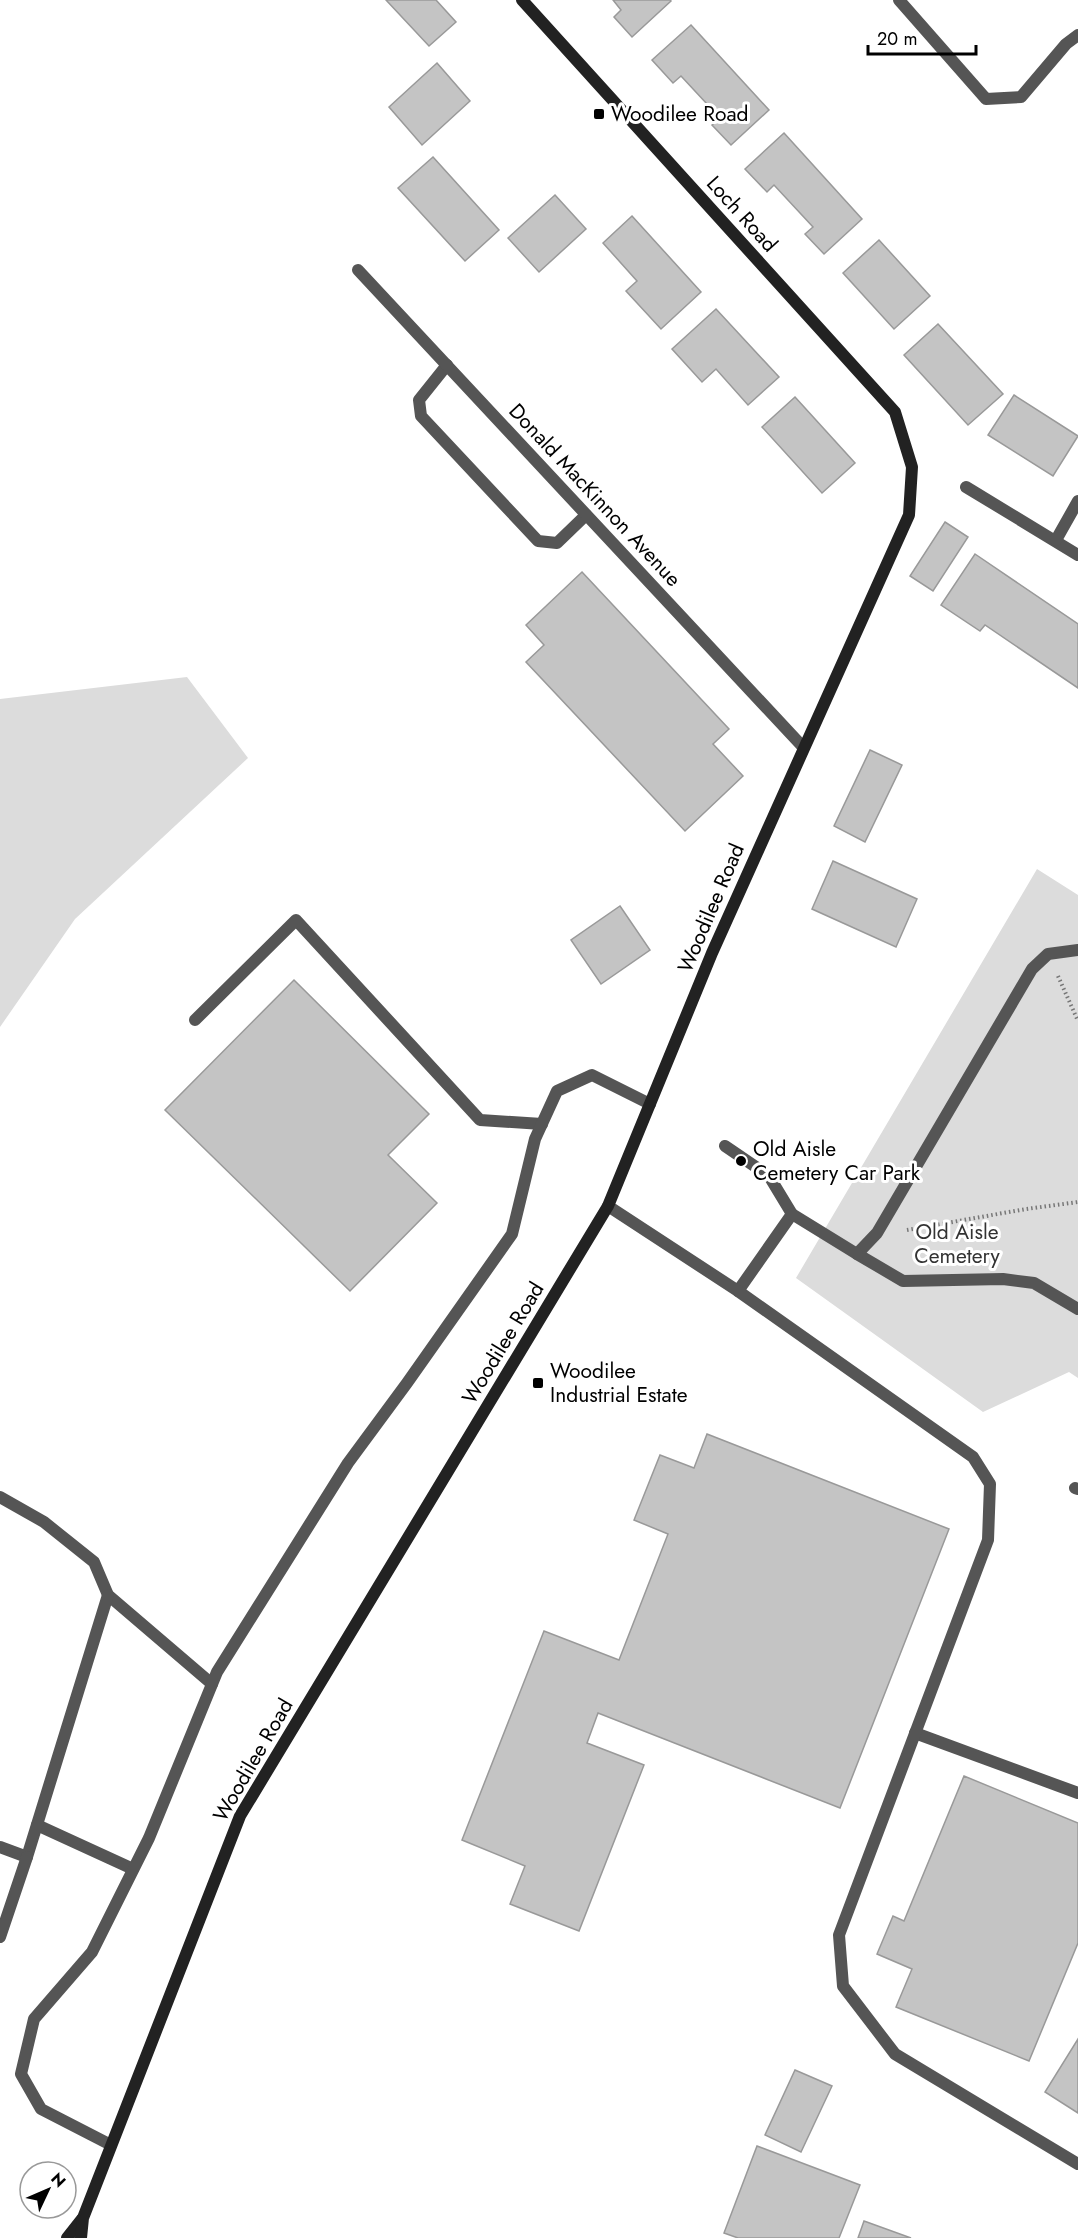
<svg xmlns="http://www.w3.org/2000/svg" width="1078" height="2238" font-family="Jost,sans-serif">
<style>
.green{fill:#dcdcdc}
.building{fill:#c4c4c4;stroke:#999;stroke-width:1.5}
.lines{fill:none;stroke-linecap:round;stroke-linejoin:round}
.path{stroke:#777;stroke-width:4;stroke-dasharray:1.5 3;stroke-linecap:butt}
.lane{stroke:#555;stroke-width:12}
.street{stroke:#555;stroke-width:12}
.secondary{stroke:#222;stroke-width:12}
.poi-dot{fill:#000;stroke:#fff;stroke-width:2}
.labels{text-anchor:middle;stroke-width:6;stroke-linejoin:round;paint-order:stroke}
.poi-label{font-size:21px;fill:#000;stroke:#fff;text-anchor:start}
.street-label{font-size:21px;fill:#000;stroke:#fff}
.park-label{font-size:21px;fill:#333;stroke:#fff}
</style>
<rect width="100%" height="100%" fill="#fff"/>
<g class="green">
<path d="M187 677 248 758 75 919 0 1027V699Z"/>
<path d="M1037 869 1078 895V1378L1069 1372 983 1412 796 1278Z"/>
</g>
<g class="building">
<path d="M386 0H436L456 22 429 46Z"/>
<path d="M613 0H670L671 1 632 37 614 17 621 10Z"/>
<path d="M691 25 769 110 731 145 712 125 720 118 681 76 673 83 652 60Z"/>
<path d="M437 63 470 101 422 145 389 107Z"/>
<path d="M784 133 862 219 824 254 805 234 813 227 774 185 767 192 745 169Z"/>
<path d="M433 157 499 230 465 261 398 188Z"/>
<path d="M555 195 586 229 539 272 508 238Z"/>
<path d="M632 216 701 292 661 329 626 291 637 281 603 243Z"/>
<path d="M879 240 930 296 894 329 843 273Z"/>
<path d="M716 309 779 377 748 405 716 369 702 382 672 349Z"/>
<path d="M938 324 1003 394 968 425 904 355Z"/>
<path d="M1014 395 1078 436 1053 476 988 435Z"/>
<path d="M795 397 855 463 822 493 762 427Z"/>
<path d="M945 522 968 537 933 591 910 576Z"/>
<path d="M975 554 1078 624V688L985 625 980 631 941 605Z"/>
<path d="M582 572 729 729 713 744 743 776 685 831 526 662 544 645 526 625Z"/>
<path d="M870 750 902 765 865 842 834 826Z"/>
<path d="M833 861 917 899 896 947 812 909Z"/>
<path d="M620 906 650 950 601 984 571 940Z"/>
<path d="M294 980 429 1114 388 1155 437 1203 350 1291 165 1110Z"/>
<path d="M707 1434 949 1529 840 1808 598 1713 587 1743 644 1765 579 1931 510 1904 525 1866 462 1840 544 1631 619 1660 668 1534 634 1520 660 1455 694 1468Z"/>
<path d="M964 1776 1078 1823V1943L1029 2061 896 2007 912 1969 877 1954 893 1916 904 1921Z"/>
<path d="M1078 2039V2113L1045 2092Z"/>
<path d="M795 2070 832 2086 801 2152 765 2135Z"/>
<path d="M757 2146 860 2185 839 2238H738L724 2233Z"/>
<path d="M864 2221 911 2238H858Z"/>
</g>
<g class="lines">
<g class="path">
<path d="M1058 976 1078 1021"/>
<path d="M907 1230 1026 1209 1078 1202"/>
</g>
<g class="lane">
<path d="M899 0 986 99 1021 97 1066 44 1078 35"/>
<path d="M447 365 419 400 421 416 538 541 557 543 586 515"/>
<path d="M1078 950 1048 954 1032 969 877 1233 857 1254 903 1281 1003 1279 1034 1283 1078 1309"/>
<path d="M195 1020 296 920 480 1120 542 1124"/>
<path d="M725 1146 769 1176 792 1214 738 1291"/>
<path d="M792 1214 857 1254"/>
<path d="M1075 1488 1078 1489"/>
<path d="M0 1497 44 1522 94 1562 108 1595 212 1684"/>
<path d="M915 1733 1078 1793"/>
<path d="M37 1825 133 1869"/>
<path d="M0 1847 27 1857 108 1595"/>
<path d="M0 1937 27 1857"/>
<path d="M111 2145 41 2109 21 2074 34 2019 92 1952 149 1838 217 1672 348 1463 407 1383 512 1234 535 1139 557 1091 592 1075 650 1104"/>
</g>
<g class="street">
<path d="M358 270 803 747"/>
<path d="M966 487 1078 555"/>
<path d="M1056 540 1078 501"/>
<path d="M608 1206 738 1291 973 1457 990 1484 988 1540 839 1935 843 1986 895 2054 1078 2164"/>
</g>
<g class="secondary">
<path d="M67 2238 82 2219"/>
<path d="M81 2238 83 2218 240 1816 608 1206 712 953 909 515 912 467 895 412 522 0"/>
</g>
</g>
<g class="poi-dot">
<rect x="593" y="108" width="12" height="12" rx="3"/>
<circle cx="741" cy="1161" r="6"/>
<rect x="532" y="1377" width="12" height="12" rx="3"/>
</g>
<g class="labels">
<g class="poi-label">
<text x="611" y="121">Woodilee Road</text>
<text x="753" y="1156">Old Aisle<tspan x="753" dy="24">Cemetery Car Park</tspan></text>
<text x="550" y="1378">Woodilee<tspan x="550" dy="24">Industrial Estate</tspan></text>
</g>
<g class="street-label">
<text transform="translate(742 214) rotate(48)" y="7">Loch Road</text>
<text transform="translate(595 495) rotate(47)" y="7">Donald MacKinnon Avenue</text>
<text transform="translate(711 908) rotate(-67)" y="7">Woodilee Road</text>
<text transform="translate(503 1343) rotate(-59)" y="7">Woodilee Road</text>
<text transform="translate(253 1760) rotate(-60)" y="7">Woodilee Road</text>
</g>
<g class="park-label">
<text x="957" y="1239">Old Aisle<tspan x="957" dy="24">Cemetery</tspan></text>
</g>
</g>
<g transform="translate(48 2190) rotate(46)"><circle r="28" fill="#ffffff" stroke="#999999" stroke-width="1.5"/>
<path d="M0-4.5L10 22L0 15L-10 22Z" fill="#000000"/>
<text y="-9" font-size="16" font-weight="bold" text-anchor="middle" fill="#000000">N</text>
</g>
<path d="M868 45v9h108v-9" fill="none" stroke="#000000" stroke-width="3"/>
<text x="877" y="45" font-size="18" fill="#000000" stroke="#ffffff" stroke-width="4.5" paint-order="stroke">20 m</text>
</svg>
